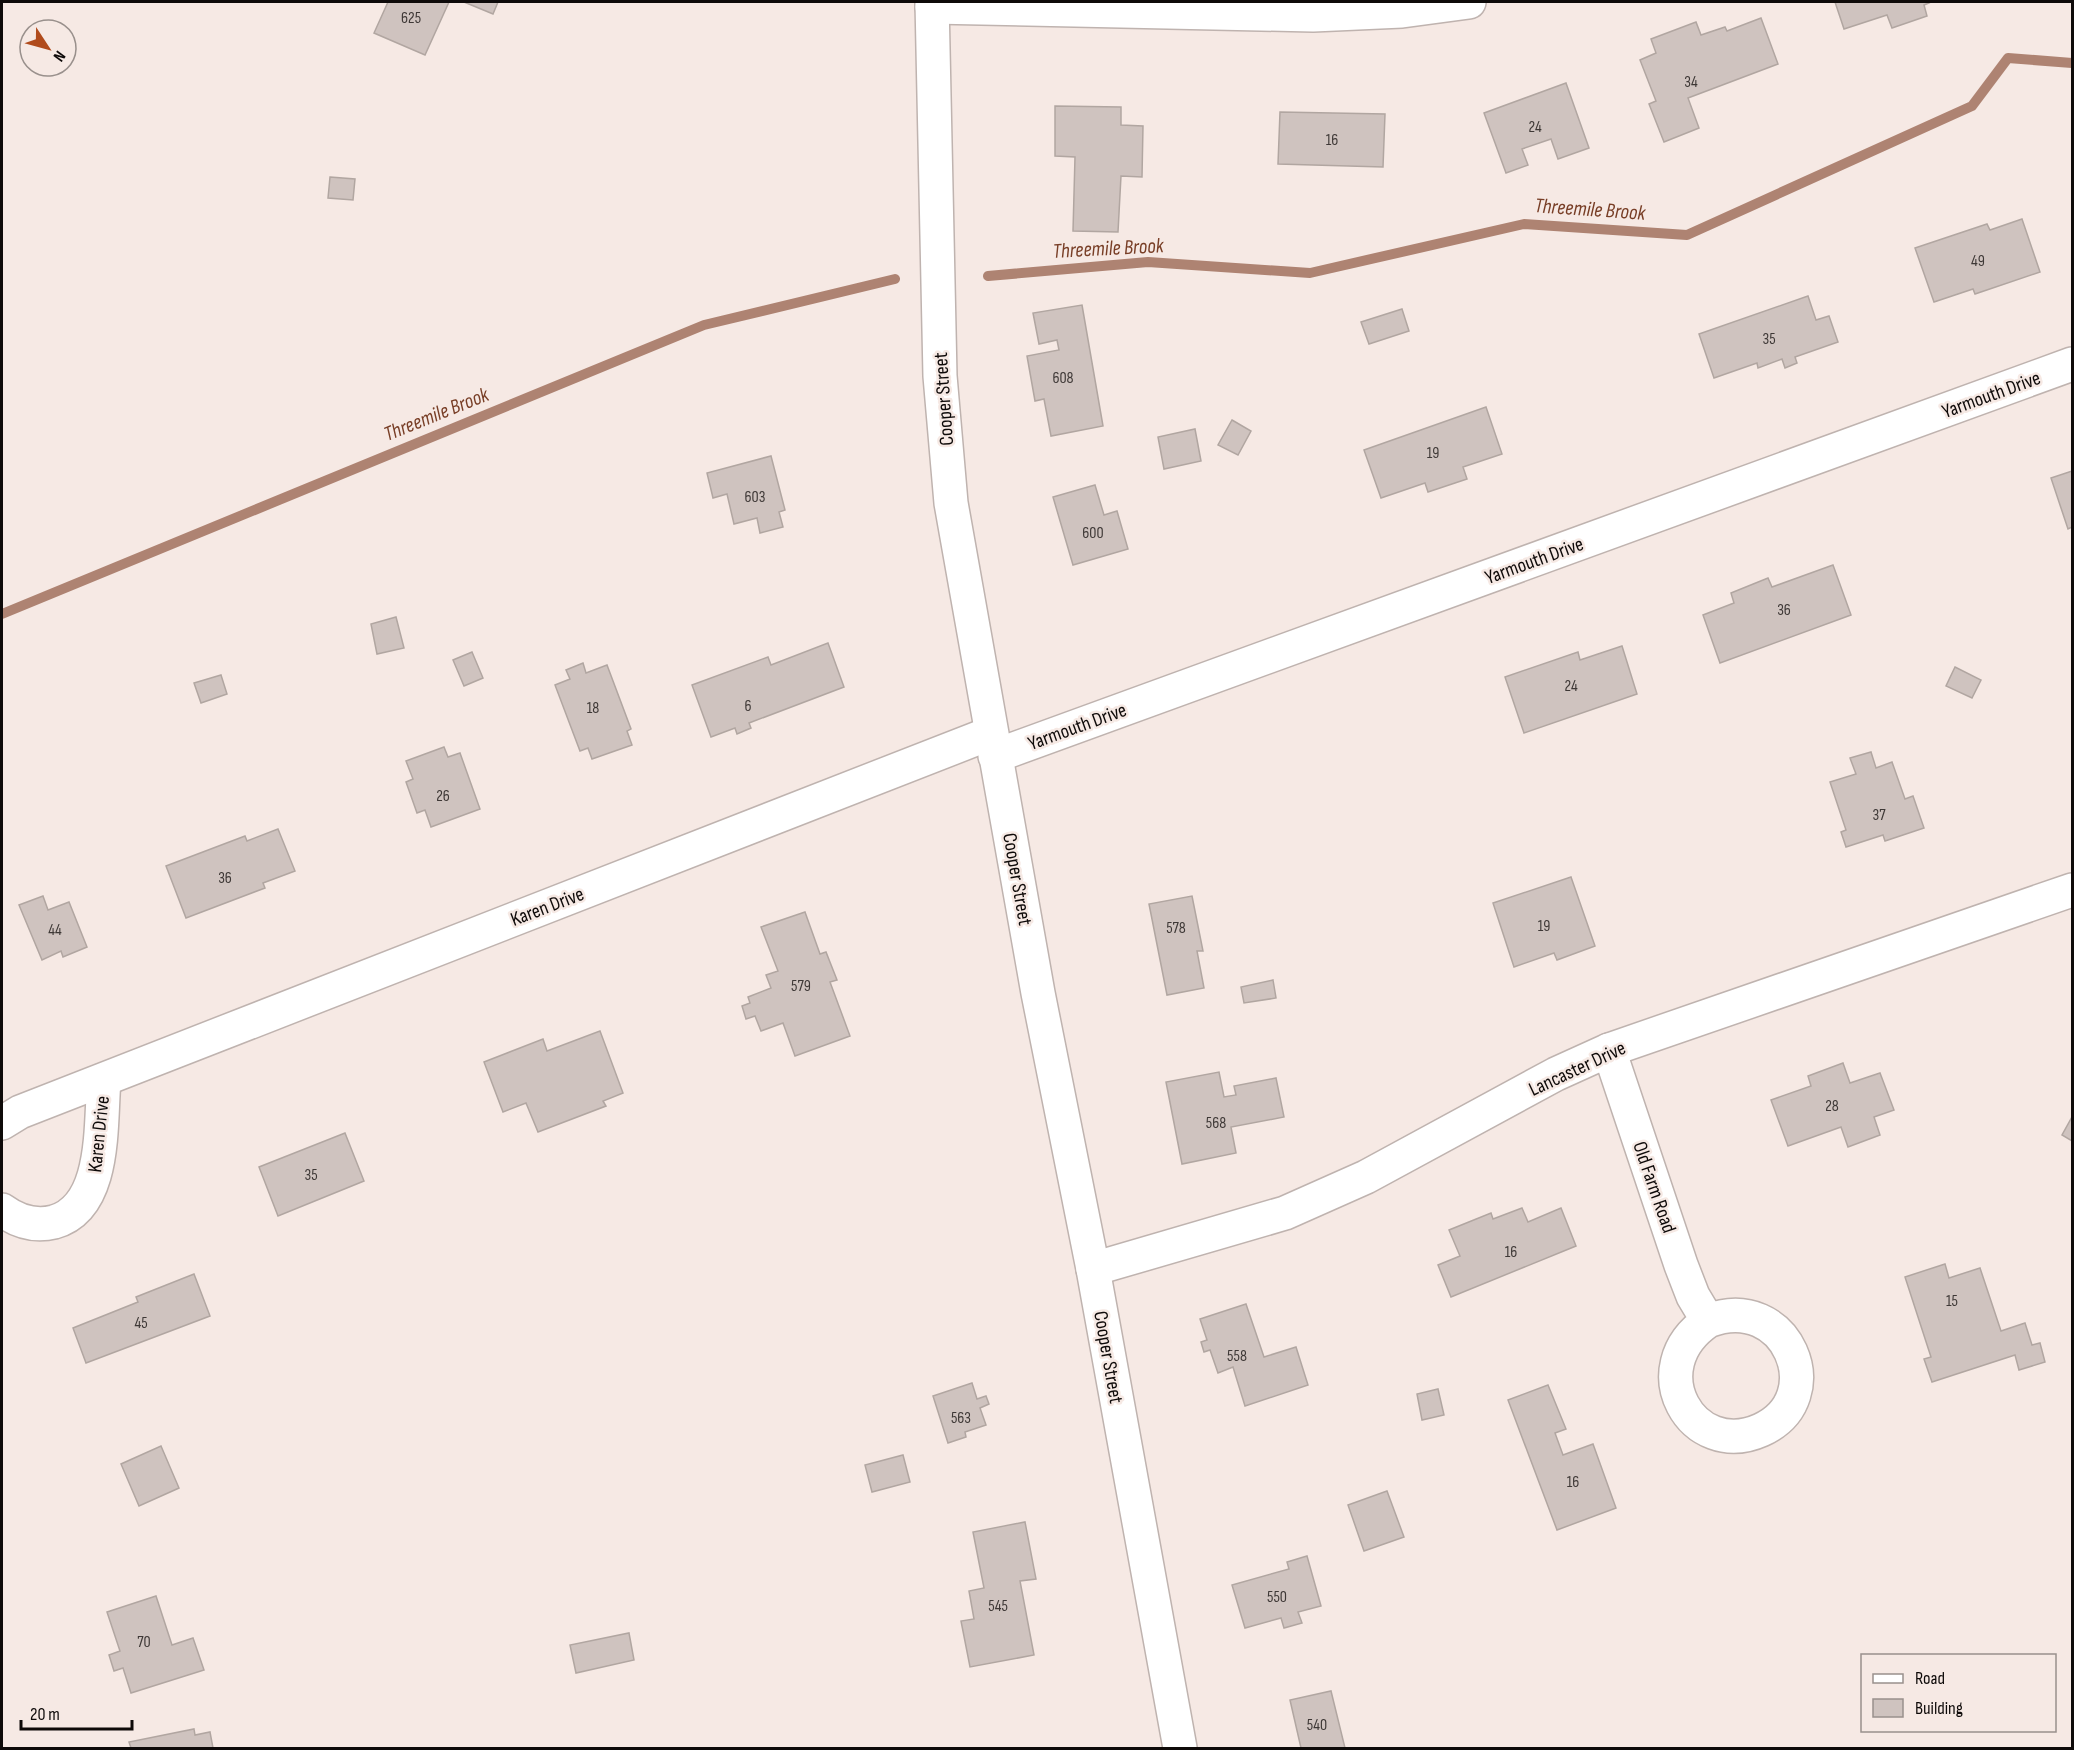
<svg xmlns="http://www.w3.org/2000/svg" width="2074" height="1750" font-family="'Sofia Sans Condensed',sans-serif">
<style>
.lines{fill:none;stroke-linecap:round;stroke-linejoin:round}
.stream{stroke:#ae8372;stroke-width:10}
.building{fill:#cfc3bf;stroke:#b1a6a1;stroke-width:1.5}
.minor-casing{stroke:#bfb3af;stroke-width:36}
.minor{stroke:#fff;stroke-width:33}
.labels{text-anchor:middle;stroke-width:5;stroke-linejoin:round;paint-order:stroke}
.number-label{font-size:16px;fill:#3e3836}
.street-label{font-size:20px;fill:#0e0a09;stroke:#f6e9e4}
.water-label{font-size:21px;font-style:italic;fill:#783e26;stroke:#f6e9e4}
</style>
<rect width="100%" height="100%" fill="#f6e9e4"/>
<g class="lines">
<g class="stream">
<path d="M988 276 1148 262 1310 273 1524 224 1687 235 1972 106 2008 58 2072 63"/>
<path d="M2 614 704 325 895 279"/>
</g>
</g>
<g class="building">
<path d="M388 2H449L425 55 374 33Z"/>
<path d="M464 2H498L493 14Z"/>
<path d="M1835 2H1928L1929 3 1924 5 1927 16 1892 28 1887 15 1844 29Z"/>
<path d="M1761 18 1778 64 1688 98 1699 128 1664 142 1649 104 1656 101 1640 60 1656 53 1651 39 1696 22 1701 35 1725 27 1727 31Z"/>
<path d="M1566 83 1589 148 1558 159 1551 139 1522 149 1528 165 1506 173 1484 113Z"/>
<path d="M1055 106 1121 107V125L1143 126 1142 177 1121 176 1118 232 1073 231 1075 157 1055 156Z"/>
<path d="M1280 112 1385 114 1383 167 1278 164Z"/>
<path d="M330 177 355 179 353 200 328 198Z"/>
<path d="M2022 219 2040 272 1975 294 1973 289 1934 302 1915 248 1987 224 1990 230Z"/>
<path d="M1808 296 1816 320 1829 316 1838 342 1795 357 1797 363 1785 368 1782 359 1758 368 1757 363 1714 378 1699 334Z"/>
<path d="M1082 305 1103 426 1051 436 1044 399 1035 401 1027 356 1059 350 1057 340 1039 344 1033 313Z"/>
<path d="M1402 309 1409 331 1369 344 1361 322Z"/>
<path d="M1486 407 1502 454 1463 467 1467 479 1428 492 1425 483 1381 498 1364 450Z"/>
<path d="M1232 420 1251 431 1238 455 1218 445Z"/>
<path d="M1195 429 1201 461 1164 469 1158 437Z"/>
<path d="M771 456 785 510 779 512 783 527 760 533 757 518 734 524 727 494 713 498 707 473Z"/>
<path d="M2072 471V527L2068 529 2051 478Z"/>
<path d="M1095 485 1104 515 1117 511 1128 549 1073 565 1053 497Z"/>
<path d="M1833 565 1851 615 1720 663 1703 615 1734 603 1731 593 1768 578 1772 587Z"/>
<path d="M396 617 404 648 377 654 371 624Z"/>
<path d="M828 643 844 687 749 723 751 728 737 734 735 728 711 737 692 685 768 657 771 665Z"/>
<path d="M1622 646 1637 694 1524 733 1505 677 1578 652 1580 660Z"/>
<path d="M472 652 483 678 464 686 453 660Z"/>
<path d="M583 663 586 673 607 665 631 729 627 731 632 745 592 759 588 748 580 751 555 685 570 679 566 670Z"/>
<path d="M1955 667 1981 680 1972 698 1946 686Z"/>
<path d="M221 675 227 694 201 703 194 683Z"/>
<path d="M444 747 448 757 460 753 480 809 431 827 425 810 417 813 406 782 413 779 406 761Z"/>
<path d="M1871 752 1876 768 1892 762 1905 799 1913 796 1924 828 1885 841 1883 835 1846 847 1841 832 1846 830 1830 782 1856 774 1850 758Z"/>
<path d="M278 829 295 871 263 883 265 888 186 918 166 866 245 836 247 841Z"/>
<path d="M1571 877 1595 946 1557 960 1554 953 1514 967 1493 903Z"/>
<path d="M43 896 48 910 69 902 87 947 63 957 61 951 42 960 19 905Z"/>
<path d="M1192 896 1203 951H1197L1204 988 1167 995 1149 904Z"/>
<path d="M805 912 820 954 826 952 837 980 830 982 850 1036 795 1056 783 1023 761 1031 755 1016 746 1019 742 1006 750 1003 748 997 771 988 766 975 778 971 761 927Z"/>
<path d="M1273 980 1276 998 1244 1003 1241 987Z"/>
<path d="M600 1031 623 1093 603 1101 606 1106 538 1132 526 1103 503 1112 484 1062 543 1039 547 1051Z"/>
<path d="M1843 1063 1850 1083 1880 1073 1894 1110 1874 1117 1880 1135 1848 1147 1841 1127 1788 1146 1771 1100 1811 1086 1808 1076Z"/>
<path d="M1219 1072 1224 1097 1236 1095 1234 1086 1276 1078 1284 1117 1231 1127 1236 1153 1182 1164 1166 1082Z"/>
<path d="M2072 1117V1141L2062 1135Z"/>
<path d="M345 1133 364 1181 278 1216 259 1167Z"/>
<path d="M1522 1208 1528 1222 1561 1208 1576 1246 1451 1297 1438 1265 1460 1256 1449 1230 1491 1213 1493 1219Z"/>
<path d="M1945 1264 1949 1278 1980 1268 2001 1331 2025 1323 2032 1345 2040 1343 2045 1362 2019 1370 2015 1355 1932 1382 1924 1359 1931 1357 1905 1277Z"/>
<path d="M194 1274 210 1316 86 1363 73 1328 138 1302 136 1297Z"/>
<path d="M1246 1304 1264 1357 1296 1347 1308 1385 1245 1406 1233 1367 1218 1373 1210 1350 1204 1352 1201 1342 1207 1340 1200 1319Z"/>
<path d="M972 1383 977 1399 986 1396 989 1404 980 1408 986 1425 965 1432 966 1437 948 1443 933 1396Z"/>
<path d="M1548 1385 1566 1429 1555 1433 1563 1455 1593 1444 1616 1508 1557 1530 1508 1400Z"/>
<path d="M1438 1389 1444 1415 1422 1420 1417 1394Z"/>
<path d="M161 1446 179 1488 139 1506 121 1464Z"/>
<path d="M903 1455 910 1482 872 1492 865 1465Z"/>
<path d="M1387 1491 1404 1537 1364 1551 1348 1505Z"/>
<path d="M1025 1522 1036 1579 1020 1581 1034 1655 970 1667 961 1621 974 1619 969 1591 984 1588 973 1532Z"/>
<path d="M1307 1556 1321 1606 1298 1612 1302 1623 1284 1628 1281 1618 1245 1628 1232 1585 1289 1569 1287 1562Z"/>
<path d="M156 1596 172 1645 193 1638 204 1670 131 1693 123 1668 114 1671 109 1655 120 1651 107 1612Z"/>
<path d="M629 1633 634 1660 576 1673 570 1645Z"/>
<path d="M1331 1691 1345 1748H1301L1290 1700Z"/>
<path d="M194 1729 195 1735 210 1732 213 1748H131L129 1742Z"/>
</g>
<g class="lines">
<g class="minor-casing">
<g id="minor">
<path d="M932 2 940 376 951 503 1038 993 1093 1269 1180 1748"/>
<path d="M932 7 1313 15 1402 11 1469 2"/>
<path d="M995 756 2072 364"/>
<path d="M1609 1050 1681 1265 1693 1296 1708 1321C1787 1290 1832 1398 1761 1430 1692 1461 1639 1368 1708 1321"/>
<path d="M2 1123 20 1112 991 733"/>
<path d="M2 1210C17 1221 34 1227 54 1222 107 1207 100 1124 104 1080"/>
<path d="M1093 1269 1285 1213 1366 1177 1556 1074 1609 1050 2072 890"/>
</g>
</g>
<use href="#minor" class="minor"/>
</g>
<g class="labels">
<g class="number-label">
<text x="411" y="23">625</text>
<text x="1691" y="87">34</text>
<text x="1535" y="132">24</text>
<text x="1332" y="145">16</text>
<text x="1978" y="266">49</text>
<text x="1769" y="344">35</text>
<text x="1063" y="383">608</text>
<text x="1433" y="458">19</text>
<text x="755" y="502">603</text>
<text x="1093" y="538">600</text>
<text x="1784" y="615">36</text>
<text x="1571" y="691">24</text>
<text x="748" y="711">6</text>
<text x="593" y="713">18</text>
<text x="443" y="801">26</text>
<text x="1879" y="820">37</text>
<text x="225" y="883">36</text>
<text x="1544" y="931">19</text>
<text x="1176" y="933">578</text>
<text x="55" y="935">44</text>
<text x="801" y="991">579</text>
<text x="1832" y="1111">28</text>
<text x="1216" y="1128">568</text>
<text x="311" y="1180">35</text>
<text x="1511" y="1257">16</text>
<text x="1952" y="1306">15</text>
<text x="141" y="1328">45</text>
<text x="1237" y="1361">558</text>
<text x="961" y="1423">563</text>
<text x="1573" y="1487">16</text>
<text x="1277" y="1602">550</text>
<text x="998" y="1611">545</text>
<text x="144" y="1647">70</text>
<text x="1317" y="1730">540</text>
</g>
<g class="street-label">
<text transform="translate(1991 394) rotate(-20)" y="7">Yarmouth Drive</text>
<text transform="translate(943 399) rotate(-94)" y="7">Cooper Street</text>
<text transform="translate(1534 560) rotate(-20)" y="7">Yarmouth Drive</text>
<text transform="translate(1077 726) rotate(-20)" y="7">Yarmouth Drive</text>
<text transform="translate(1018 879) rotate(80)" y="7">Cooper Street</text>
<text transform="translate(547 906) rotate(-21)" y="7">Karen Drive</text>
<text transform="translate(1577 1068) rotate(-25)" y="7">Lancaster Drive</text>
<text transform="translate(98 1134) rotate(-84)" y="7">Karen Drive</text>
<text transform="translate(1655 1187) rotate(71)" y="7">Old Farm Road</text>
<text transform="translate(1109 1357) rotate(80)" y="7">Cooper Street</text>
</g>
<g class="water-label">
<text transform="translate(1590 209) rotate(4)" y="7">Threemile Brook</text>
<text transform="translate(1108 248) rotate(-3)" y="7">Threemile Brook</text>
<text transform="translate(436 414) rotate(-22)" y="7">Threemile Brook</text>
</g>
</g>
<rect width="2074" height="1750" fill="none" stroke="#0e0a09" stroke-width="6"/>
<rect x="1861" y="1654" width="195" height="78" fill="#f6e9e4" stroke="#99908c" stroke-width="1.5"/>
<rect x="1873" y="1674" width="30" height="9" fill="#ffffff" stroke="#99908c" stroke-width="1.5"/>
<text x="1915" y="1684" font-size="18" fill="#0e0a09">Road</text>
<rect x="1873" y="1699" width="30" height="18" fill="#cfc3bf" stroke="#99908c" stroke-width="1.5"/>
<text x="1915" y="1714" font-size="18" fill="#0e0a09">Building</text>
<g transform="translate(48 48) rotate(126)"><circle r="28" fill="#f6e9e4" stroke="#99908c" stroke-width="1.5"/>
<path d="M0-4.5L10 22L0 15L-10 22Z" fill="#b04b1c"/>
<text y="-9" font-size="16" font-weight="bold" text-anchor="middle" fill="#0e0a09">N</text>
</g>
<path d="M21 1720v9h111v-9" fill="none" stroke="#0e0a09" stroke-width="3"/>
<text x="30" y="1720" font-size="18" fill="#0e0a09" stroke="#f6e9e4" stroke-width="4.5" paint-order="stroke">20 m</text>
</svg>
